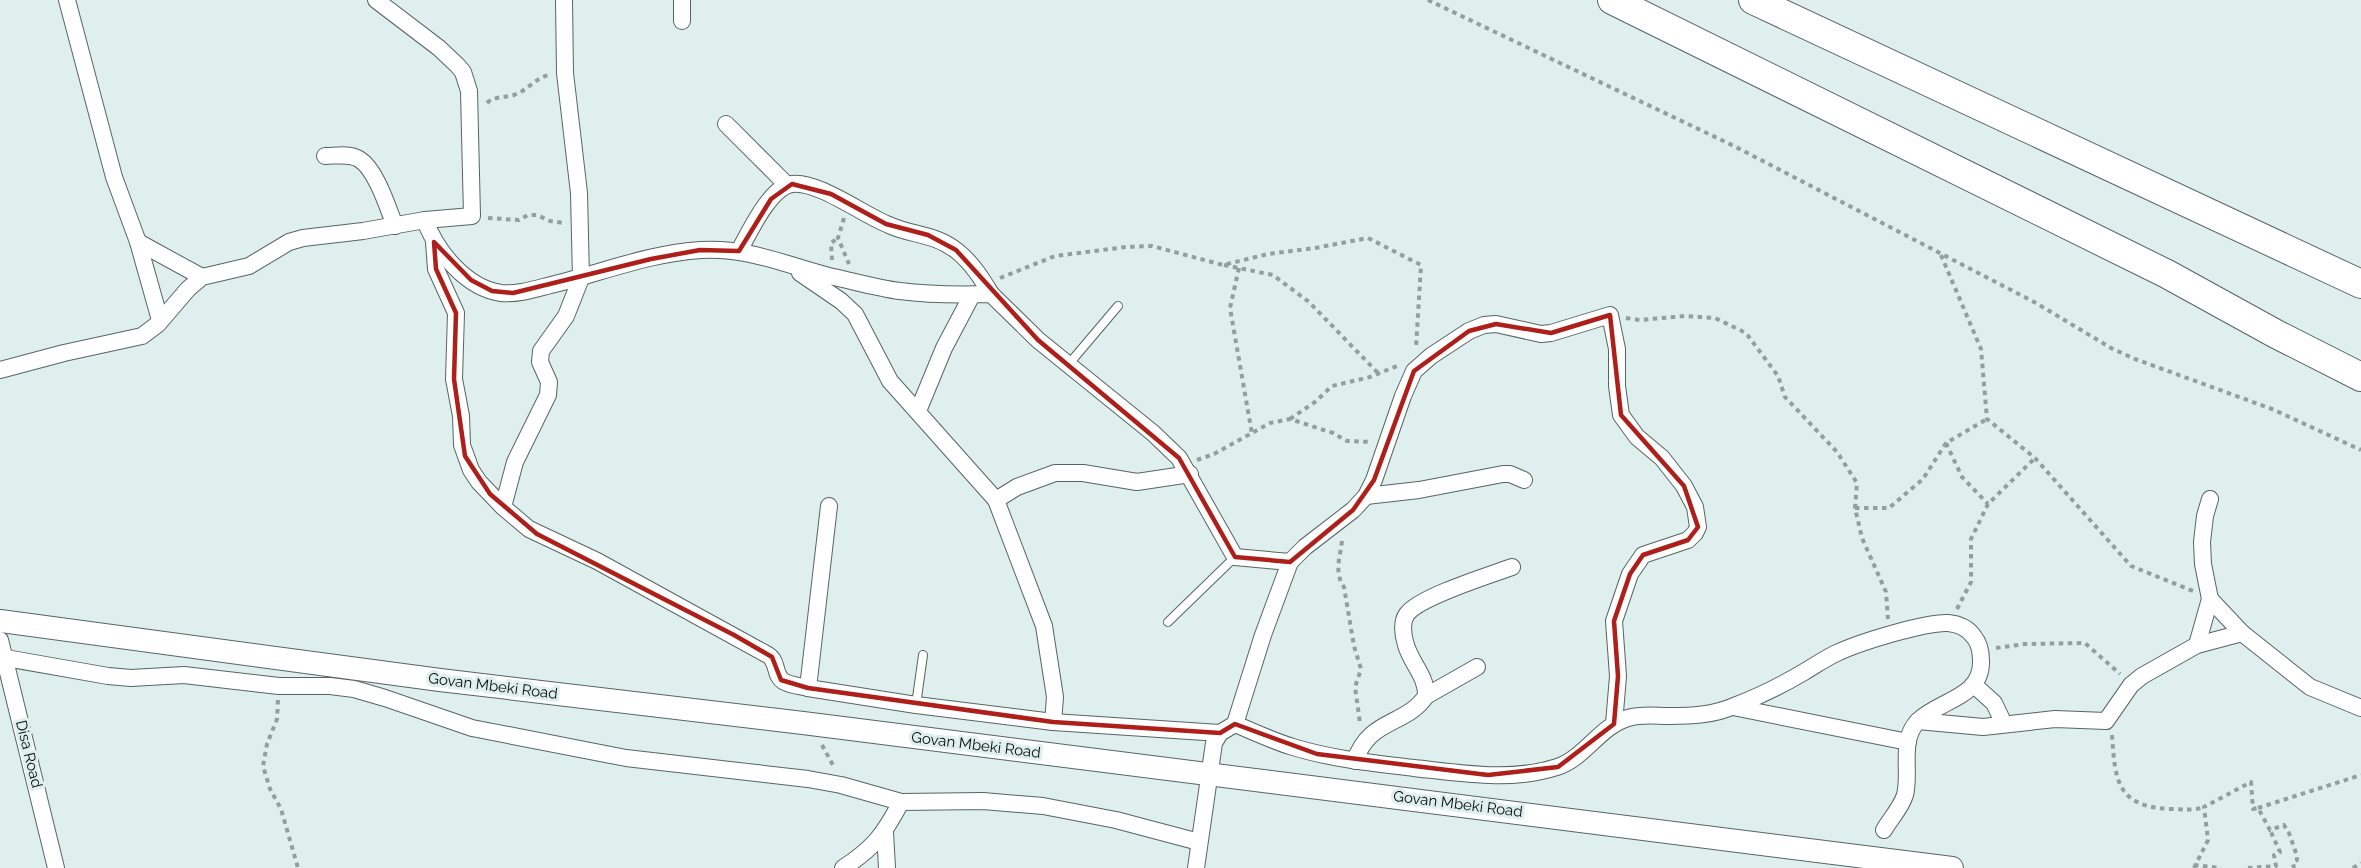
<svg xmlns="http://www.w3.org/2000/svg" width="2361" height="868" font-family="Raleway,sans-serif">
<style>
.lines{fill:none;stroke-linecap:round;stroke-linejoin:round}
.service-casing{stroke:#566564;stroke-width:10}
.minor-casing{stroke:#566564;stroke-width:18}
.secondary-casing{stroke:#566564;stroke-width:24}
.motorway-casing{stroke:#566564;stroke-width:30}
.path{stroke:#929f9d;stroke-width:4;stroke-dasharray:4.5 4.5;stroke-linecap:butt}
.service{stroke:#fff;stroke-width:8}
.minor{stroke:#fff;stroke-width:16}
.secondary{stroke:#fff;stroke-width:22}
.motorway{stroke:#fff;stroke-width:28}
.marked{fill:none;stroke:#af1f1a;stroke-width:4.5;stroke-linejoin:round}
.labels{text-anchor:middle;stroke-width:6;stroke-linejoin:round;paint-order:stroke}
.street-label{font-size:15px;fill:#080e0e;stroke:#deefed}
</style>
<rect width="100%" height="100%" fill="#deefed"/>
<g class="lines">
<g class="service-casing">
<g id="service">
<path d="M1068 365 1118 306"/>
<path d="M1168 622 1235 557"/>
<path d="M916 705 923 655"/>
</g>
</g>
<g class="minor-casing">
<g id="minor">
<path d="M67 0 114 177 138 242 160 320"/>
<path d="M682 0V21"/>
<path d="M726 124 787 185"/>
<path d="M325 156C336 156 349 153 359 159 376 169 388 208 395 226"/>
<path d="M425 220C436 251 466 288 501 293 518 295 538 288 555 284 603 272 651 253 701 250 747 247 786 265 829 276 853 281 877 288 900 291 931 295 961 295 991 294L1038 340 1153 433 1179 458 1235 557 1290 562"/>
<path d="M138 242 202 277"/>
<path d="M434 242 436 269 456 313 454 379 461 416 462 445 471 470 479 482 503 507 529 529 597 561 768 655C778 661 774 675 783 681 789 685 800 686 808 688L916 705 1053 722 1220 733"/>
<path d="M739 251C749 233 770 187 792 184 817 180 865 216 889 225 913 236 934 233 957 251 972 263 982 279 991 294"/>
<path d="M800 273 841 301 855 314 890 381 996 500 1044 626 1055 697 1053 722"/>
<path d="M0 370 64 353 142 336 158 324 188 289 202 277 249 266 289 242 303 238 363 231 425 220 472 216 469 91 463 72 457 65 439 48 376 0"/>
<path d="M918 411 944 348 972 295"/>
<path d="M1366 496 1419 490 1503 474H1510L1524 480"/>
<path d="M996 500 1017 487 1055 473H1083L1137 482 1190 474"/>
<path d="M503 507 515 462 548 395 549 382 540 362 541 351 566 316 581 278 579 193 565 73 564 0"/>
<path d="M2210 599 2242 633"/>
<path d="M0 640 56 868"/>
<path d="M2197 645 2210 599 2203 564 2202 542 2205 516 2210 499"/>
<path d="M0 657 108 676 131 678 184 675 279 686H330L354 689 385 698 472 728 626 758 808 779 841 785 901 802 983 801 1043 806 1116 820 1199 842"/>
<path d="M1974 685 1994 703 2004 724"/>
<path d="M808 688 829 506"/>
<path d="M1426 696 1477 667"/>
<path d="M1733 707 1908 742"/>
<path d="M1918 721 1983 727 2055 719 2106 721 2131 685 2142 676 2197 645 2242 633 2310 687 2361 708"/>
<path d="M1235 724 1263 635 1290 562 1305 547 1353 510 1366 496 1374 480 1403 396 1414 371 1431 356 1469 331 1484 325 1496 324 1541 334 1551 333 1610 315 1617 349V386L1621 415 1637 437 1662 458 1684 486 1695 507 1698 527 1695 533 1688 540 1643 555 1630 574 1614 621 1618 676 1614 724"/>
<path d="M1355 761C1369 718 1406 726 1426 696 1427 677 1411 663 1406 645 1403 636 1401 622 1407 614 1419 597 1490 575 1512 567"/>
<path d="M885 832 887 868"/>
<path d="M843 868C874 848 884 834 901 802"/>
<path d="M1196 868 1214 743 1220 733 1235 724C1254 732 1273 741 1293 747 1332 759 1373 763 1414 768 1461 773 1511 782 1557 767 1585 758 1600 726 1628 718 1641 714 1655 716 1669 716 1691 716 1714 715 1734 706 1758 697 1782 685 1804 672 1816 665 1827 657 1839 652 1861 642 1925 622 1948 623 1959 624 1968 628 1974 637 1980 644 1981 652 1981 661 1982 698 1939 700 1918 721 1899 740 1911 772 1905 795 1901 808 1890 819 1884 830"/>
</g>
</g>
<g class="secondary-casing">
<path id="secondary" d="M0 621 440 680 803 723 1952 868"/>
</g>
<g class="motorway-casing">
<g id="motorway">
<path d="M1612 0 2167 274 2276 334 2361 377"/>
<path d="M1753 0 2361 284"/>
</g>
</g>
<g class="path">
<path d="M1428 0 1734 146 2036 303 2111 348 2135 359 2272 409 2361 450"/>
<path d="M487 103C495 96 504 98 514 95 527 91 535 78 549 75"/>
<path d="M488 218 519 220 528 215H537L550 221 564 223"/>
<path d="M844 218 838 238 849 264"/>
<path d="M1941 255 1981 349 1987 419 2035 458 2131 566 2193 591"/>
<path d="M832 260 831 243 838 238"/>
<path d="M1224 265 1273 275 1309 302 1378 373"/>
<path d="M1239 268 1230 308 1252 434"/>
<path d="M1000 278 1055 256 1126 247 1152 246 1223 265 1268 254 1315 248 1368 238 1421 265 1416 348"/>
<path d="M1626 318 1640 320 1685 316 1715 318 1746 333 1778 376 1785 397 1837 452 1857 483 1855 508 1862 538 1886 592 1888 619"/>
<path d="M1290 419 1315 402 1332 386 1370 377 1397 366"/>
<path d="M1946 443 1962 477 1988 504"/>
<path d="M1197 460 1214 454 1270 423 1290 419 1333 433 1347 441 1371 442"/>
<path d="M1855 508H1889L1923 479 1946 443 1987 419"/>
<path d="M1342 541C1340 557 1334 573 1344 587L1354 646 1361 669 1355 687 1360 723"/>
<path d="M1957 609 1971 582V539L1988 504 2035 458"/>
<path d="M1996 648 2025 644 2085 643 2120 674"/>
<path d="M278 700 277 719 267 744 263 766 270 789 281 809 298 868"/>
<path d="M2112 735C2115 781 2117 807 2171 809 2183 809 2192 811 2204 807"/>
<path d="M822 745 834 767"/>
<path d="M2258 808 2361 775"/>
<path d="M2194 865 2221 868"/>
<path d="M2194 868 2208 840 2204 807 2251 782 2253 809 2258 808 2270 830 2284 825 2289 833 2297 856V860L2293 863 2294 868"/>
<path d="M2248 868 2276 866 2274 855 2280 852 2270 830"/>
<path d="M2353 868 2361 863"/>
</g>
<use href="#service" class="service"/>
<use href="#minor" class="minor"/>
<use href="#secondary" class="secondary"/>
<use href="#motorway" class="motorway"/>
</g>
<path class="marked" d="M792 184 831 194 886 224 928 235 956 250 1038 340 1179 458 1235 557 1290 562 1353 510 1374 480 1414 371 1469 331 1496 324 1551 333 1610 315 1621 415 1684 486 1698 527 1688 540 1643 555 1630 574 1614 621 1618 676 1614 724 1558 767 1488 775 1317 754 1235 724 1220 733 1053 722 808 688 781 680 772 657 734 635 537 534 490 494 465 456 454 379 456 313 436 269 434 242 471 280 492 291 513 293 651 259 700 250 739 251 771 199Z"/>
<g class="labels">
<g class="street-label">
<text transform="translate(493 686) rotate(7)" y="5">Govan Mbeki Road</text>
<text transform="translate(976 745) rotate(7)" y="5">Govan Mbeki Road</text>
<text transform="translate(29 754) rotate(76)" y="5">Disa Road</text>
<text transform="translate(1458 804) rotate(7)" y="5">Govan Mbeki Road</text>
</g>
</g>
</svg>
